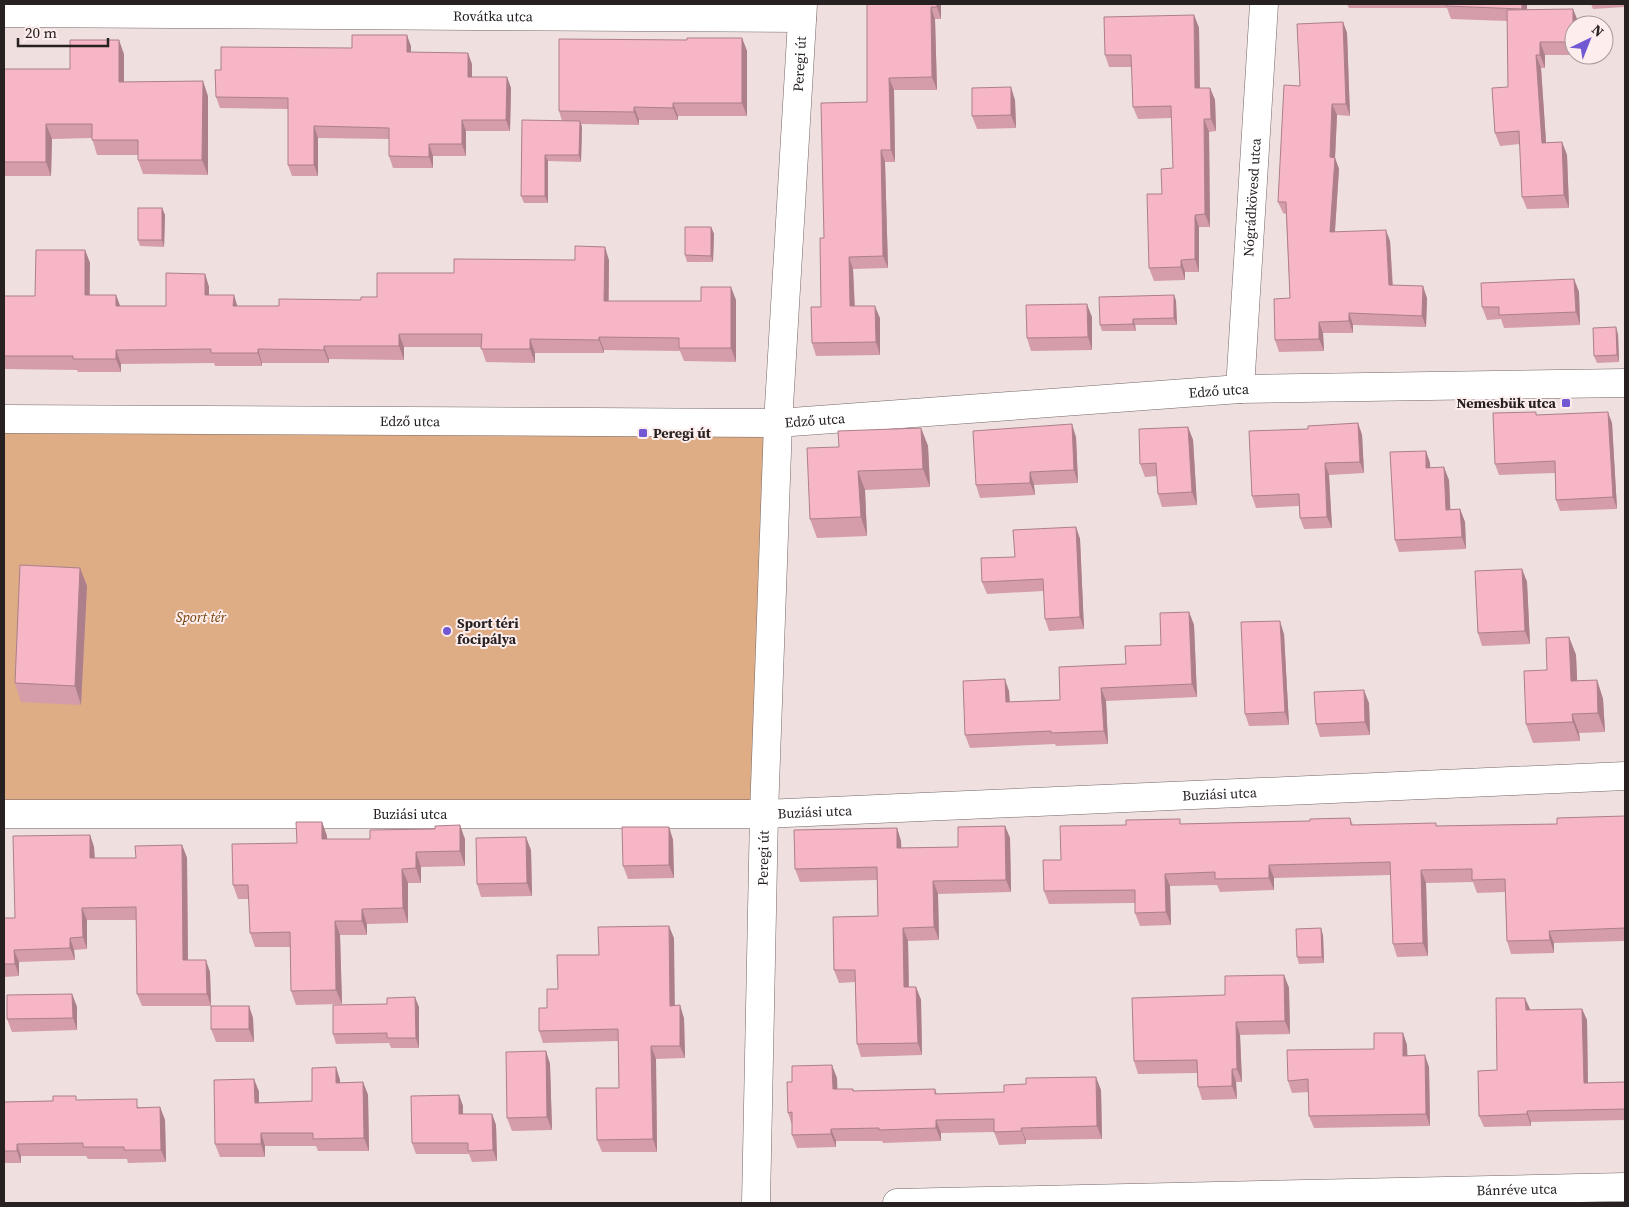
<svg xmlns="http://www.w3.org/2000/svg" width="1629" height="1207" font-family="'Source Serif 4',serif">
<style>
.green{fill:#deac85}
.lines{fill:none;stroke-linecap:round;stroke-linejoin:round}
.minor-casing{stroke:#746766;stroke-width:29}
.minor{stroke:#fff;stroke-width:28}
.wall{fill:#d49da9}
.shaded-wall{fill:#ac7f8a}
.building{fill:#f6b6c5;stroke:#ac7f8a}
.poi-dot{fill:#7358d3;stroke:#fdedec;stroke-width:2}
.labels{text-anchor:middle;stroke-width:4;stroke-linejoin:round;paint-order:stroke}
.street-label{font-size:14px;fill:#272121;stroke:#fdedec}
.poi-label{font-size:14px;font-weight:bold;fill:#272121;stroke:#fdedec;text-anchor:start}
.park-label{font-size:14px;font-style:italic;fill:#723c00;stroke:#fdedec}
</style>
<rect width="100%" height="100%" fill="#efe0df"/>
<path class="green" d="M4 419 778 423 764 814H4Z"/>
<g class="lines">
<g class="minor-casing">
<g id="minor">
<path id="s1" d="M4 13 802 18"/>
<path id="s2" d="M1240 389 1264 4"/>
<path id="s3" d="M4 419 778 423 1240 389 1625 383"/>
<path id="s4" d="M4 814H764L1625 776"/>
<path id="s5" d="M756 1203 764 814 778 423 803 4"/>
<path id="s6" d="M897 1203 1625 1187"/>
</g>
</g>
<use href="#minor" class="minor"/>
</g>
<g class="wall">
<path d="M867 4H941V19H935L937 90H894L895 162H885L888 268 853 269 855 306 880 318V355L816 356 812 343 821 307 824 238 867 102Z"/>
<path d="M1347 4H1527V10L1578 21 1574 25V55H1545V68H1541L1546 143 1562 142 1567 155 1569 208 1527 209 1522 197 1520 144 1500 146 1495 133 1508 87 1507 21 1451 19 1447 8H1349Z"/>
<path d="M1591 4H1625V7L1593 9Z"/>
<path d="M1194 15 1199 28 1200 88H1210L1215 100 1216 131 1209 132 1210 227H1199V272H1185V280L1154 281 1149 268 1162 194 1173 168 1172 118 1138 119 1133 107 1132 67H1109L1105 55Z"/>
<path d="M1343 22 1347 33 1350 116 1337 115 1335 158 1339 169 1335 232 1390 241 1393 285 1427 298 1426 327 1353 325V333H1323L1324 351 1279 352 1275 340 1290 298 1286 214 1283 213 1278 202 1300 86Z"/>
<path d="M742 38 747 51V116H678V120H639V125L581 124 582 127 581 162 548 161V203H524L521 196 562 121 559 111 687 40Z"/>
<path d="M411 46V52L472 64V77H507L511 88 510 131H466V156H433V168H393L389 156V139L318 138V176H292L288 165V109L220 108 216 97 221 70 352 48Z"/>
<path d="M124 54V82L208 96V175L143 174 138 160V155H97L92 138 52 139 51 176H4V69H70Z"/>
<path d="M1015 100 1016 128 977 129 972 116Z"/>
<path d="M162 208 165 215 164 247 140 246 138 240Z"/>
<path d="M711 227 714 234 713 262H687L685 255Z"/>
<path d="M85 250 90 263V295H116L120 306H166L205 274 209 287V295L238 306H279L361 300 377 297 454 273 609 260V301H701L736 300V362L684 361 680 351 604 350V353H535V363L486 362 481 347H404V360L329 359V363H262V366H215L214 363 121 364V372H78L77 370 4 369V296H35Z"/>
<path d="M1574 279 1579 292 1580 325 1504 328 1501 319 1487 320 1482 307Z"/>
<path d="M1174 295 1176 301 1177 325H1135L1136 331H1102L1100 325Z"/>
<path d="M1092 317V350L1031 351 1027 338Z"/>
<path d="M1618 334 1619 362 1597 363 1594 356Z"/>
<path d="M1537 415 1612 423 1617 509 1560 511 1556 500 1555 473 1499 475 1495 464Z"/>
<path d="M1358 423 1362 435 1364 473 1329 475 1332 528 1304 529 1300 518 1299 506 1256 508 1252 496 1308 429Z"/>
<path d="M1188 427 1193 440 1197 505 1162 507 1158 494 1157 476 1145 477 1140 464Z"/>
<path d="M921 428 928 446 930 487 865 490 867 536 817 538 810 519 839 447Z"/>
<path d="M1076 437 1078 483 1034 485 1035 495 980 498 976 485Z"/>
<path d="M1426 451 1430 463V468L1449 480 1450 510 1460 509 1465 522 1466 549 1399 552 1395 540Z"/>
<path d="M1076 527 1080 539 1084 629 1049 631 1045 619 1044 591 987 594 982 582 1015 557Z"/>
<path d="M80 568 87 586 81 705 21 702 15 683Z"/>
<path d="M1522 569 1527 582 1530 644 1482 646 1478 633Z"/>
<path d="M1189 612 1194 625 1197 697 1106 701 1108 744 1056 746 1055 744 970 748 965 735 1009 691 1010 702 1060 700 1161 645Z"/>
<path d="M1284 634 1289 725 1249 726 1245 714Z"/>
<path d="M1569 637 1576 655 1577 681 1597 680 1603 699 1605 732 1579 733 1580 741 1533 743 1526 724 1547 670Z"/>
<path d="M1369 703 1370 735 1320 737 1316 724Z"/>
<path d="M1625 816V941L1554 943V953L1511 954 1507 941 1505 892 1477 893 1473 882 1426 883 1428 956 1397 957 1393 944 1391 875 1274 878V890L1220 892 1217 885 1170 886 1171 925 1140 926 1135 913V903L1049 904 1044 891 1061 860 1182 824 1310 821 1350 818 1353 825 1437 826 1557 824Z"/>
<path d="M322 822 327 836V839H465V866L421 867V883H408V923L367 924V935H340L342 1004 296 1005 291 991 290 947H255L250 933 249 899H238L233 885 297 843Z"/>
<path d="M1005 826 1010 838 1011 892 938 894 939 940 908 941 909 987H916L921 1000 922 1055 861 1057 857 1044 855 982 839 983 834 970 878 916 877 880 800 882 795 869 897 828 901 841V848L958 847Z"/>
<path d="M669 827 673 840 674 878 628 879 623 866Z"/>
<path d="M90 835 94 847 95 858H136L182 845 187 858 188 960 210 972 211 1006H249L253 1018 254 1042H216L211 1029V1006H142L137 994 136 920H87V949L74 950 75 960 19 962V976L4 977V918H15Z"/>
<path d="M531 850 532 896 481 897 477 884Z"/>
<path d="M1323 935 1324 963 1299 964 1297 957Z"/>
<path d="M674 938V1006L684 1018 685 1058 656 1059 657 1152H602L597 1140 619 1088 618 1041 543 1043 539 1031 558 989 599 955Z"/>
<path d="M1284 975 1289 988 1290 1034 1240 1035 1242 1082H1236L1237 1099 1202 1100 1198 1087 1197 1073 1138 1074 1134 1061 1225 995Z"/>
<path d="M72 994 77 1007V1030L12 1032 7 1019Z"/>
<path d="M419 1007V1048H391L389 1043 336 1044 333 1034Z"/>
<path d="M1530 1009V1010L1582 1009 1587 1020 1588 1083 1625 1082V1120L1531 1122V1126L1484 1127 1479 1116 1497 1070Z"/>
<path d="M1403 1033 1407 1045V1055L1429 1067 1430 1126 1314 1128 1309 1116V1092L1292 1093 1288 1081 1374 1049Z"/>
<path d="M546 1051 550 1064 552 1130 512 1131 507 1118Z"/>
<path d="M336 1067 340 1080V1083L363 1082 368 1095 369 1151H318L316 1146H265V1157H220L215 1144 254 1079 259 1092V1103L312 1101Z"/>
<path d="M837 1078V1089H853L854 1091 935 1089 937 1094 1101 1090 1102 1139 1026 1140V1144L999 1145 994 1132 941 1133V1141L883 1143 882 1141H836V1147L797 1148 792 1135V1125L788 1113 792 1082Z"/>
<path d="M459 1095 463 1106V1114H492L496 1125 497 1161 472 1162 469 1154H416L412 1143Z"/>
<path d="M78 1100 140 1107H160L165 1120 166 1162 128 1163 127 1159H88L86 1156H21V1163H4V1102Z"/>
</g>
<g class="shaded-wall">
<path d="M937 4H941V19L937 7Z"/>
<path d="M1522 4H1527V22L1522 9Z"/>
<path d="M931 7 935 19 937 90 932 77Z"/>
<path d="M1573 9 1578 21V25H1574V44L1573 42Z"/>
<path d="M1194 15 1199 28 1200 101 1195 88Z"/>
<path d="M1343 22 1347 33 1350 116 1346 104Z"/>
<path d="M407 35 411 46V63L407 52Z"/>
<path d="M742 38 747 51V116L742 103Z"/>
<path d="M119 40 124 54V96L119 82Z"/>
<path d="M1540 42 1545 55V68L1540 55Z"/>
<path d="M468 53 472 64V88L468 77Z"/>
<path d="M1536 55 1541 68 1547 156 1542 143Z"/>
<path d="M507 77 511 88 510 131 506 120Z"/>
<path d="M889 78 894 90 895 162 891 150Z"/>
<path d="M203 81 208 96V175L202 160Z"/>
<path d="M1011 87 1015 100 1016 128 1011 115Z"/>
<path d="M1210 88 1215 100 1216 131 1211 119Z"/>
<path d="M673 103 678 116V120L673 108Z"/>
<path d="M1332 104 1337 115 1335 158 1339 169 1334 244 1330 232V157Z"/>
<path d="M634 107 639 120V125L634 112Z"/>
<path d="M1204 119 1209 132 1210 227 1205 214Z"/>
<path d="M462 120 466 131V156L462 144Z"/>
<path d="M580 121 582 127 581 162 579 155Z"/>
<path d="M46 124 52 139 51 176 46 162Z"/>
<path d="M314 126 318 138V176L314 165Z"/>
<path d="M1562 142 1567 155 1569 208 1564 195Z"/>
<path d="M429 144 433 156V168L429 157Z"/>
<path d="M881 150 885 162 888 268 883 256Z"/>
<path d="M545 155 548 161V203L545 196Z"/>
<path d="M162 208 165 215 164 247 162 240Z"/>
<path d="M1195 215 1199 227V272L1195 259Z"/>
<path d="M711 227 714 234 713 262 711 256Z"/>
<path d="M1386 230 1390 241 1393 297 1389 285Z"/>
<path d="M605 247 609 260 608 314 604 301Z"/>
<path d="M85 250 90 263 89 308 85 295Z"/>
<path d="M849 257 853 269 855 319 850 306Z"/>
<path d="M1181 260 1185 272V280L1181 267Z"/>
<path d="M205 274 209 287V308L205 295Z"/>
<path d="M1574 279 1579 292 1580 325 1576 312Z"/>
<path d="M1423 286 1427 298 1426 327 1422 316Z"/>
<path d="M731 287 736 300V362L731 348Z"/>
<path d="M116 295 121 308 116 306Z"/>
<path d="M234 295 238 308 233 306Z"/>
<path d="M1174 295 1176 301 1177 325 1174 318Z"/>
<path d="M1087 304 1092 317V350L1088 337Z"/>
<path d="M875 306 880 318V355L876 342Z"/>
<path d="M1349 313 1353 325V333L1349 321Z"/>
<path d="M1133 319 1135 325 1136 331 1133 324Z"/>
<path d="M1319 322 1323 333 1324 351 1319 339Z"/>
<path d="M1616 327 1618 334 1619 362 1617 355Z"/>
<path d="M399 334 404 347V360L399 346Z"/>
<path d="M599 337 604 350V353L599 340Z"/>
<path d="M530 339 535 353V363L530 349Z"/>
<path d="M324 346 329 359V363L324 350Z"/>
<path d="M258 349 262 363V366L258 353Z"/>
<path d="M116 350 121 364V372L116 359Z"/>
<path d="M1608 412 1612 423 1617 509 1613 497Z"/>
<path d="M1358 423 1362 435 1364 473 1360 462Z"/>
<path d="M1072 424 1076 437 1078 483 1074 470Z"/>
<path d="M1188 427 1193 440 1197 505 1192 492Z"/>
<path d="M921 428 928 446 930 487 923 469Z"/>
<path d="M1426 451 1430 463 1431 481 1426 468Z"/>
<path d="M1325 463 1329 475 1332 528 1327 517Z"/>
<path d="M1444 467 1449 480 1451 522 1446 510Z"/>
<path d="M858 471 865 490 867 536 861 517Z"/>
<path d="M1030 472 1034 485 1035 495 1030 483Z"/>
<path d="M1460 509 1465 522 1466 549 1462 537Z"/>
<path d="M1076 527 1080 539 1084 629 1080 617Z"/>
<path d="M80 568 87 586 81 705 75 686Z"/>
<path d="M1522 569 1527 582 1530 644 1525 631Z"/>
<path d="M1189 612 1194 625 1197 697 1192 684Z"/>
<path d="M1280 621 1284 634 1289 725 1285 712Z"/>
<path d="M1569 637 1576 655 1578 700 1571 681Z"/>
<path d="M1005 679 1009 691 1010 715 1006 702Z"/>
<path d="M1597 680 1603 699 1605 732 1598 713Z"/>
<path d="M1101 688 1106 701 1108 744 1104 731Z"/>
<path d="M1364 690 1369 703 1370 735 1365 722Z"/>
<path d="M1572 714 1579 733 1580 741 1573 722Z"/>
<path d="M322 822 327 836 328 854 322 839Z"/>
<path d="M460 825 465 839V866L460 851Z"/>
<path d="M1005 826 1010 838 1011 892 1006 880Z"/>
<path d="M669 827 673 840 674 878 669 865Z"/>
<path d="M897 828 901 841 902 860 897 848Z"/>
<path d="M90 835 94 847 95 870 90 858Z"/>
<path d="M526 837 531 850 532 896 527 883Z"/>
<path d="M182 845 187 858 188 972 183 960Z"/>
<path d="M416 852 421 867V883L416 868Z"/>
<path d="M1269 865 1274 878V890L1269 878Z"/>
<path d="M402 869 408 883V923L403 908Z"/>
<path d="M1421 870 1426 883 1428 956 1423 943Z"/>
<path d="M1165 874 1170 886 1171 925 1166 912Z"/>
<path d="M933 881 938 894 939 940 934 927Z"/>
<path d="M82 908 87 920V949L83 937Z"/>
<path d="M362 909 367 924V935L362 921Z"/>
<path d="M335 921 340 935 342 1004 336 990Z"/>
<path d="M669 926 674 938 675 1018 670 1006Z"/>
<path d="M903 928 908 941 909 1000 904 987Z"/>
<path d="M1321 928 1323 935 1324 963 1322 957Z"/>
<path d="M1549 931 1554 943V953L1550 940Z"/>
<path d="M70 938 74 950 75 960 70 948Z"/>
<path d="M14 950 19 962V976L15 964Z"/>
<path d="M206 960 210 972 211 1006 207 994Z"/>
<path d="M1284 975 1289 988 1290 1034 1285 1021Z"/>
<path d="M916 987 921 1000 922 1055 918 1043Z"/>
<path d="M72 994 77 1007V1030L73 1018Z"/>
<path d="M415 997 419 1007V1048L416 1038Z"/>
<path d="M1525 998 1530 1009V1022L1526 1010Z"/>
<path d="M680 1005 684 1018 685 1058 680 1046Z"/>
<path d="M249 1006 253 1018 254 1042 249 1029Z"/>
<path d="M1582 1009 1587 1020 1588 1094 1584 1083Z"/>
<path d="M1236 1022 1240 1035 1242 1082 1237 1069Z"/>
<path d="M1403 1033 1407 1045 1408 1068 1403 1056Z"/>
<path d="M651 1046 656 1059 657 1152 653 1139Z"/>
<path d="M546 1051 550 1064 552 1130 547 1117Z"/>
<path d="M1425 1055 1429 1067 1430 1126 1426 1114Z"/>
<path d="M832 1065 837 1078 838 1102 833 1089Z"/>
<path d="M336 1067 340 1080 341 1096 336 1083Z"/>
<path d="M1232 1069 1236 1082 1237 1099 1232 1086Z"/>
<path d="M1096 1077 1101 1090 1102 1139 1097 1126Z"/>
<path d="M254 1079 259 1092V1115L255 1103Z"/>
<path d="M363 1082 368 1095 369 1151 364 1138Z"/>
<path d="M459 1095 463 1106V1125L459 1114Z"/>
<path d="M160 1107 165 1120 166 1162 161 1150Z"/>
<path d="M1527 1111 1531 1122V1126L1527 1114Z"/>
<path d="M492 1114 496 1125 497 1161 493 1150Z"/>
<path d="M936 1120 941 1133V1141L936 1128Z"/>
<path d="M1021 1128 1026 1140V1144L1022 1131Z"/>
<path d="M831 1129 836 1141V1147L831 1134Z"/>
<path d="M261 1133 265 1146V1157L261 1144Z"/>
<path d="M17 1144 21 1156V1163L17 1151Z"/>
</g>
<g class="building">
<path d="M867 4H937V7H931L932 77 889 78 891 150H881L883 256 849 257 850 306H875L876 342 812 343 811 307H821L820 238H824L821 103 867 102Z"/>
<path d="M1446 4H1522V9L1446 6Z"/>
<path d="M1573 9V42H1540V55H1536L1542 143 1562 142 1564 195 1522 197 1519 131 1495 133 1492 88 1508 87 1507 10Z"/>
<path d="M1194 15 1195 88H1210L1211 119H1204L1205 214 1195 215V259L1181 260V267L1149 268 1147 194H1162L1161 169 1173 168 1171 106 1133 107 1131 55H1105L1104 17Z"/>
<path d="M1343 22 1346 104H1332L1330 157 1335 158 1330 232 1386 230 1389 285 1423 286 1422 316 1349 313V321L1319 322V339L1275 340 1274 299 1290 298 1286 202H1278L1284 85 1300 86 1297 24Z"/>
<path d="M352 35H407V52L468 53V77H507L506 120H462V144H429V157L389 156V128L314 126V165H288V98L216 97 215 70H221V47L352 48Z"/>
<path d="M687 38H742V103H673V108L634 107V112L559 111V39L687 40Z"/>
<path d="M70 40H119V82L203 81 202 160H138V140H92V124H46V162H4V69H70Z"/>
<path d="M1011 87V115L972 116V88Z"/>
<path d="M522 120 580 121 579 155H545V196H521Z"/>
<rect x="138" y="208" width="24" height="32"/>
<path d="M685 227H711V256L685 255Z"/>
<path d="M575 246 605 247 604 301H701V287H731V348H679V338L599 337V340L530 339V349H481L482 334H399V346H324V350L258 349V353H211V349L116 350V359H73V356H4V296H35L36 250H85V295H116V306H166V273L205 274V295H234L233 306H279V299L361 300V297H377V273H454V259L575 260Z"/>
<path d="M1574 279 1576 312 1499 315V307H1482L1481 283Z"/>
<path d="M1174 295V318L1133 319V324L1100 325 1099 297Z"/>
<path d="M1087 304 1088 337 1027 338 1026 305Z"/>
<path d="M1616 327 1617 355 1594 356 1593 328Z"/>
<path d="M1536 412V415L1608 412 1613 497 1556 500 1555 461 1495 464 1493 413Z"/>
<path d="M1358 423 1360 462 1325 463 1327 517 1300 518 1299 494 1252 496 1249 431 1308 429V426Z"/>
<path d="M1072 424 1074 470 1030 472V483L976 485 973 431Z"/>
<path d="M1188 427 1192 492 1158 494 1156 463 1140 464 1139 429Z"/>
<path d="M921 428 923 469 858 471 861 517 810 519 807 448 839 447 838 431Z"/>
<path d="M1426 451V468L1444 467 1446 510 1460 509 1462 537 1395 540 1390 452Z"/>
<path d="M1076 527 1080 617 1045 619 1043 579 982 582 981 558 1015 557 1013 530Z"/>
<path d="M20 565 80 568 75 686 15 683Z"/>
<path d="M1522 569 1525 631 1478 633 1475 571Z"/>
<path d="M1189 612 1192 684 1101 688 1104 731 1051 733V731L965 735 963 681 1005 679 1006 702 1060 700 1059 667 1126 664 1125 646 1161 645 1160 613Z"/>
<path d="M1280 621 1285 712 1245 714 1241 622Z"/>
<path d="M1569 637 1571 681 1597 680 1598 713 1572 714 1573 722 1526 724 1524 671 1547 670 1546 638Z"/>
<path d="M1364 690 1365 722 1316 724 1314 692Z"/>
<path d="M1625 816V928L1549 931 1550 940 1507 941 1505 879 1472 880V869L1421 870 1423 943 1393 944 1390 862 1269 865V878L1215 879V872L1165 874 1166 912 1135 913V890L1044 891 1043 860H1061L1060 826 1126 825V820L1180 819V824L1310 821V819L1350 818 1351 825 1436 823V826L1557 824V818Z"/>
<path d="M296 822H322V839H370V830L435 829V826L460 825V851L416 852V868L402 869 403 908 362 909V921H335L336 990 291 991 290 932 250 933 248 885H233L232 844 297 843Z"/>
<path d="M1005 826 1006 880 933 881 934 927 903 928 904 987H916L918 1043 857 1044 855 970H834L833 917 878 916 877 867 795 869 794 830 897 828V848L958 847V827Z"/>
<path d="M622 827H669V865L623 866Z"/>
<path d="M90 835V858H136L135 846 182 845 183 960H206L207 994H137L136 907 82 908 83 937 70 938V948L14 950 15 964H4V918H15L13 836Z"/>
<path d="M526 837 527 883 477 884 476 838Z"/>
<path d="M669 926 670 1006 680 1005V1046H651L653 1139 597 1140 596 1088H619L618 1029 539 1031V1008H547V989H558L557 955H599L598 927Z"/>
<path d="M1321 928 1322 957H1297L1296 929Z"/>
<path d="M1284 975 1285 1021 1236 1022 1237 1069H1232V1086L1198 1087 1197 1060 1134 1061 1132 998 1225 995V976Z"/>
<path d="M72 994 73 1018 7 1019V995Z"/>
<path d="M415 997 416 1038H387V1033L333 1034V1005L387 1004V998Z"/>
<path d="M1496 998H1525L1526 1010 1582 1009 1584 1083 1625 1082V1109L1527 1111V1114L1479 1116 1478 1071 1497 1070Z"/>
<rect x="211" y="1006" width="38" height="23"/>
<path d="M1374 1033H1403V1056L1425 1055 1426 1114 1309 1116 1308 1079 1288 1081 1287 1050 1374 1049Z"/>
<path d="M546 1051 547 1117 507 1118 506 1052Z"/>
<path d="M832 1065 833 1089H853V1091L935 1089V1094L1004 1092V1085L1026 1084V1078L1096 1077 1097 1126 1021 1128 1022 1131 994 1132V1119L936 1120V1128L879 1130V1128L831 1129V1134L792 1135V1112L788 1113 787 1082H792V1066Z"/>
<path d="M336 1067V1083L363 1082 364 1138 313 1139V1133H261V1144H215L214 1080 254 1079 255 1103 312 1101V1068Z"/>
<path d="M459 1095V1114H492L493 1150 468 1151V1143H412L411 1096Z"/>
<path d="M53 1096H76V1100L137 1099V1108L160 1107 161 1150H124V1147H83V1143L17 1144V1151H4V1102L53 1101Z"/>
</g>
<g class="poi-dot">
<rect x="1561" y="398" width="10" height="10" rx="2.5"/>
<rect x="638" y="428" width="10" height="10" rx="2.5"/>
<circle cx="447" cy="631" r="5"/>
</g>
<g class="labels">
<g class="street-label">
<text dy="5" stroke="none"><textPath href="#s1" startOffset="489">Rovátka utca</textPath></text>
<text dy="5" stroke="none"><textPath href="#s5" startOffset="1140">Peregi út</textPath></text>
<text dy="5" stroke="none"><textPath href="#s2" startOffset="192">Nógrádkövesd utca</textPath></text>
<text dy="5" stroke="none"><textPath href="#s3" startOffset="1216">Edző utca</textPath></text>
<text dy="5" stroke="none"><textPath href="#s3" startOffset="406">Edző utca</textPath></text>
<text dy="5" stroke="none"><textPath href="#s3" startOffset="811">Edző utca</textPath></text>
<text dy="5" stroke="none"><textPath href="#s4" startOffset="1216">Buziási utca</textPath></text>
<text dy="5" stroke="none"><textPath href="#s4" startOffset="811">Buziási utca</textPath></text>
<text dy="5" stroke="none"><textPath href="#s4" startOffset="406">Buziási utca</textPath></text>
<text dy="5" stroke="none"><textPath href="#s5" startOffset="345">Peregi út</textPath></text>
<text dy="5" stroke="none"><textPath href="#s6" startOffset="620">Bánréve utca</textPath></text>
</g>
<g class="poi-label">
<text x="1556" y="408" text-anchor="end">Nemesbük utca</text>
<text x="653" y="438">Peregi út</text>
<text x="457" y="628">Sport téri<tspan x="457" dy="16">focipálya</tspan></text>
</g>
<g class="park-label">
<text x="201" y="622">Sport tér</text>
</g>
</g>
<rect width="1629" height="1207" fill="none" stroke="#272121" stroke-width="10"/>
<g transform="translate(1589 40) rotate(43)"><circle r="24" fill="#fdedec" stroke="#a79b9b"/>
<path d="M0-4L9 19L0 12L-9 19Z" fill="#7358d3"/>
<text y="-8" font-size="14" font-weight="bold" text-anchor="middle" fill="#272121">N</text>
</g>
<path d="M18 38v8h90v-8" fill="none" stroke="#272121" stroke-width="2.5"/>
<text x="25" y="38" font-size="15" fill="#272121" stroke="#fdedec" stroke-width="4" paint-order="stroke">20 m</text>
</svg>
